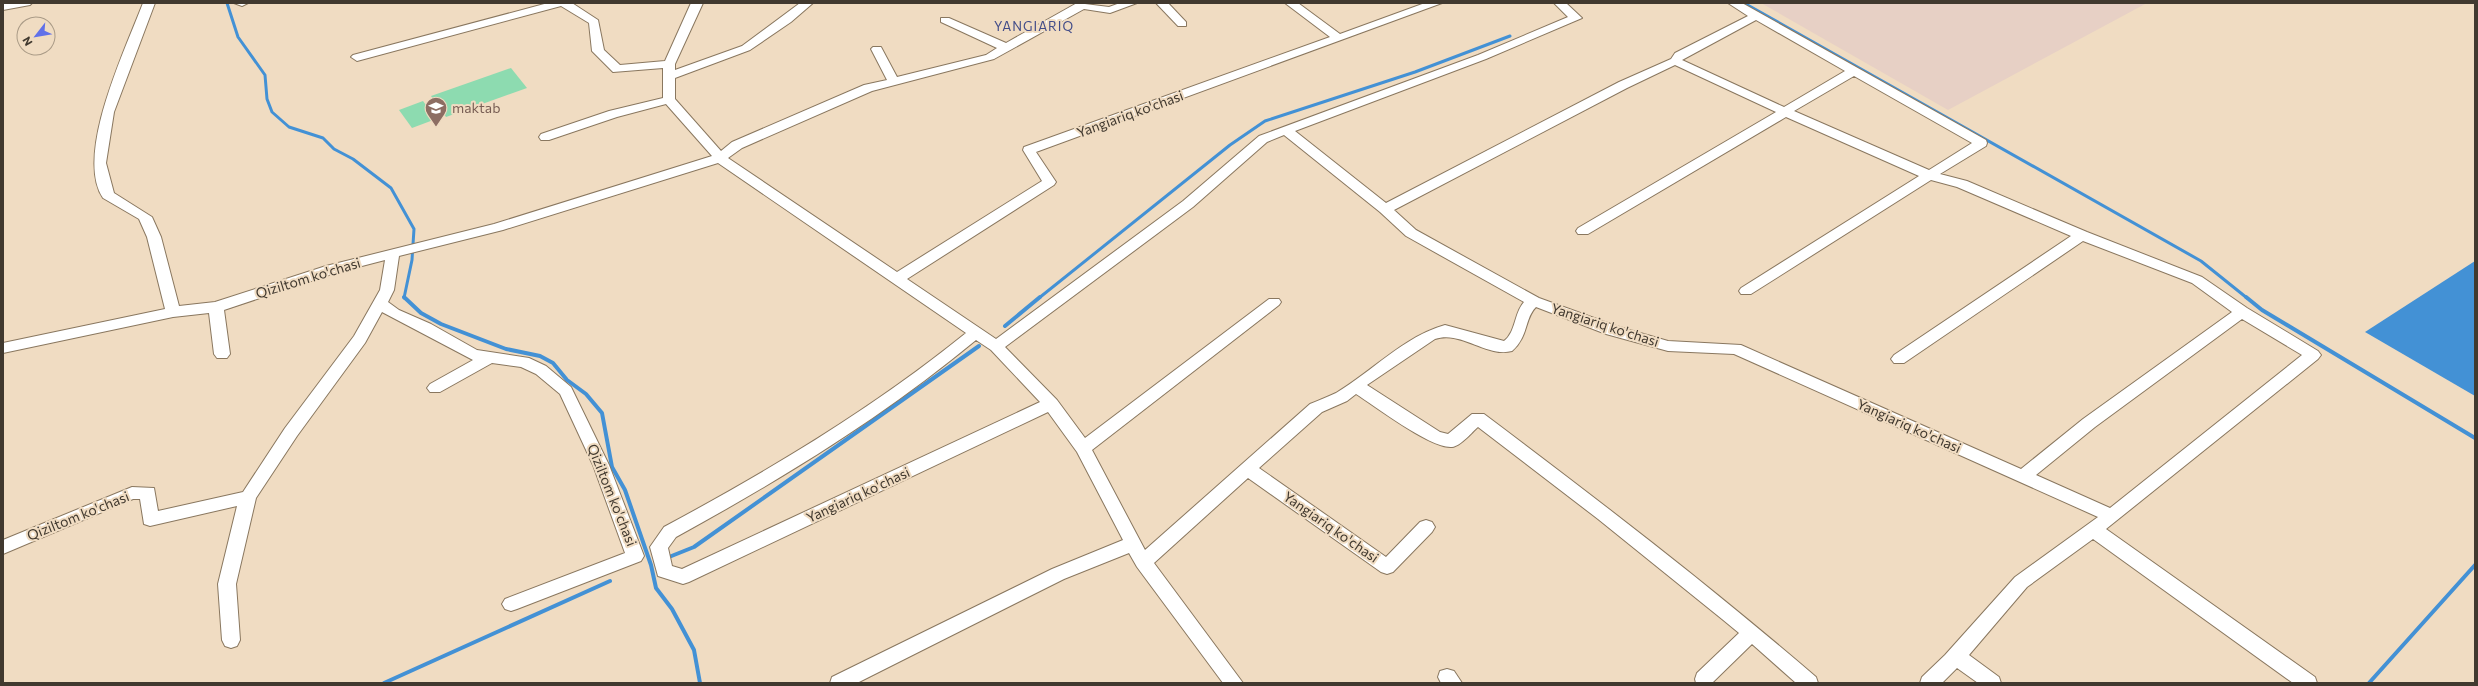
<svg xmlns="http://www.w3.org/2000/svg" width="2478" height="686" font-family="Commissioner,sans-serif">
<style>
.industrial{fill:#e7d0c5}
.green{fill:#8ddbb0}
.water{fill:#4391d5}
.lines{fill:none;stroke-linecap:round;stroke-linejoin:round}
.stream-far1{stroke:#4391d5;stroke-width:3}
.stream{stroke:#4391d5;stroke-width:4}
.street-casing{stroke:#89775f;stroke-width:2}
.street{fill:#fff;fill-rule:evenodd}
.labels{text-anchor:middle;stroke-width:4;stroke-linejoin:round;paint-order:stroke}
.far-quarter-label{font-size:13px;letter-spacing:1px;fill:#414b88;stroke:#f0dcc2}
.education-label{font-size:14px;fill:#785e54;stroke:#f0dcc2;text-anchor:start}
.street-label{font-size:14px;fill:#41392f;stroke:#f0dcc2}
</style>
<rect width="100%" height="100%" fill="#f0dcc2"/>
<path class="industrial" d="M1761 3H2147L1948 110Z"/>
<g class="green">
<path d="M511 68 527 88 446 117 431 96Z"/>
<path d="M423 101 436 119 412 128 399 110Z"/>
</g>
<path class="water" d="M2475 261V396L2365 332Z"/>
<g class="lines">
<g class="stream-far1">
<path d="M227 3 238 37 265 75 267 99 272 112 289 127 323 138 334 149 353 159 391 188 414 229 412 260 404 298"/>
<path d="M1744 3 2201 261 2247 298"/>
<path d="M1039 298 1230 145 1265 121 1415 72 1510 36"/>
</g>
<g class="stream">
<path d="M404 297 421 313 441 324 506 349 540 356 553 363 567 380 586 394 602 413 612 467 625 490 651 565 656 588 672 609 694 650 700 683"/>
<path d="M2246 297 2262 310 2475 438"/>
<path d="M1005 326 1040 297"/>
<path d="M669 557 694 547 979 346"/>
<path d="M384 683 610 581"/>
<path d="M2369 683 2475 565"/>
</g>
<g class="street-casing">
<g id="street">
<path d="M32 3 30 5 3 10V4Z"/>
<path d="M143 3H155L114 112 106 163 114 193 152 217 161 237 179 306 215 302 326 266 494 224 712 156 666 104 617 117 549 140H541L539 137 541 134 609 111 663 98V68L613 72 592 51 589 23 561 6 357 61 351 57 353 55 548 3H572L598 20 604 50 620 65 665 61 691 3H703L675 64V70L742 46 800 3H813L791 22 750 50 675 78V99L721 151 732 142 864 85 887 80 871 49 873 47H881L897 77 986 55 997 48 941 22V18H949L1006 43 1077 3 1109 7 1120 3H1137L1110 13 1084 9 994 59 872 91 742 148 728 158 897 272 1042 181 1023 150 1024 147 1330 37 1285 3H1298L1340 34 1425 3H1442L1036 152 1056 182 1054 185 907 279 996 339 1183 201 1259 136 1478 55 1568 17 1554 3H1566L1582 18 1486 59 1295 131 1386 203 1619 82 1671 59 1675 53 1748 16 1728 3H1742L1986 140 1987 143 1986 146 1940 174 1967 181 2087 232 2202 277 2247 308 2318 351 2321 355 2318 359 2106 529 2315 677 2317 683H2293L2093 539 2027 587 1969 655 1999 677 2001 683H1978L1957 668 1942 683H1920L1922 677 1945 655 2015 577 2098 517 1734 354 1668 351 1606 334 1536 307C1524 319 1529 336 1512 351 1487 358 1461 330 1435 339L1367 385 1440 432 1448 434 1472 414H1484C1597 499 1709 585 1816 677L1818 683H1796L1752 644 1712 683H1696L1695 679 1697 673 1739 633 1722 619 1598 519 1478 427C1472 432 1461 446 1452 447 1431 449 1375 406 1356 394L1347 401 1322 412 1259 468 1386 557 1420 522 1426 520 1432 522 1435 527 1432 532 1393 572 1387 574 1381 572 1248 478 1154 563 1243 683H1223L1137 567 1129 553 1064 579 857 683H830L832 677 1052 569 1123 540 1077 452 1048 412 689 582 683 584 658 576 650 547 664 527C770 470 872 409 966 333L718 163 503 230 399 256 394 290 388 302 399 310 431 324 477 350 529 358 546 366 571 387 609 465 644 556 641 561 517 609 511 611 505 609 502 604 505 599 625 553 593 465 560 394 536 374 521 367 492 363 440 392H430L427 388 430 384 473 360 382 312 365 343 297 436 256 498 236 584 240 640 237 646 231 648 225 646 222 640 218 584 237 506 150 526 144 524 140 499H133L3 554V540L132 487 154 488 158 511 243 492 285 428 354 336 380 290 385 260 335 273 224 310 230 354 227 358H217L214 354 209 313 173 317 3 353V343L165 309 147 237 139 219 103 198C74 155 126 48 143 3ZM1756 20 1845 71 1784 107 1682 60ZM1675 65 1776 112 1578 228 1576 231 1578 234H1588L1786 117 1919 176 1741 288 1739 291 1741 294H1751L1931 180 1957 187 2071 236 1894 355 1891 359 1894 363H1904L2083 241 2192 283 2232 312 2083 419 2021 469 1741 345 1668 341 1616 326 1539 298 1416 230 1394 210 1627 88ZM1854 76 1972 143 1929 170 1794 111ZM1284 135 1380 212 1406 236 1524 302C1514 313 1516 332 1504 341L1445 325C1403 337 1373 371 1336 393 1328 397 1319 400 1310 404L1145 550 1092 450 1279 305 1281 302 1279 299H1269L1085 438 1057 400 1005 347 1193 207 1267 142ZM2242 319 2302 355 2110 508 2036 475 2095 427ZM976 340 991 350 1040 402 682 569 672 566 668 548 676 537C782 479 883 417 976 340Z"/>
<path d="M234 3H248L242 6Z"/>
<path d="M1156 3H1168L1186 22V26H1178Z"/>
<path d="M1447 669 1454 671 1462 683H1441L1438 677 1440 671Z"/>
</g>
</g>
<use href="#street" class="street"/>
</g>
<defs>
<g id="school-pin" transform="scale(1.15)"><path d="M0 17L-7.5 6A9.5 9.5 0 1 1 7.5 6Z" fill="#8d6e63" stroke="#f0dcc2"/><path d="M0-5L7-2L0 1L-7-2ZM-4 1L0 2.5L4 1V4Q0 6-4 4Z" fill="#fff"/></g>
</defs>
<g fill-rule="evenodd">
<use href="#school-pin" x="436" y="108"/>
</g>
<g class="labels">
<g class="far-quarter-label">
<text x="1034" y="31">YANGIARIQ</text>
</g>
<g class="education-label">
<text x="452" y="113">maktab</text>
</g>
<g class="street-label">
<text transform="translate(1130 114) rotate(-20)" y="5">Yangiariq ko'chasi</text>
<text transform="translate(308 278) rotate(-17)" y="5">Qiziltom ko'chasi</text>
<text transform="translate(1605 325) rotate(18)" y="5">Yangiariq ko'chasi</text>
<text transform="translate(1909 426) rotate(24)" y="5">Yangiariq ko'chasi</text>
<text transform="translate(612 495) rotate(68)" y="5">Qiziltom ko'chasi</text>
<text transform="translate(858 495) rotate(-25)" y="5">Yangiariq ko'chasi</text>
<text transform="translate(78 516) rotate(-22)" y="5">Qiziltom ko'chasi</text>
<text transform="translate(1331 527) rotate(35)" y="5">Yangiariq ko'chasi</text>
</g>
</g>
<rect width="2478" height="686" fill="none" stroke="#41392f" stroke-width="8"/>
<g transform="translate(36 36) rotate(239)"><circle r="19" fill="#f0dcc2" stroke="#aa9b87"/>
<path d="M0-3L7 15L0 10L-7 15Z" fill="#6171e9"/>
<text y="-6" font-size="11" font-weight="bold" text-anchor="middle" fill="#41392f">N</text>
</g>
</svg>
